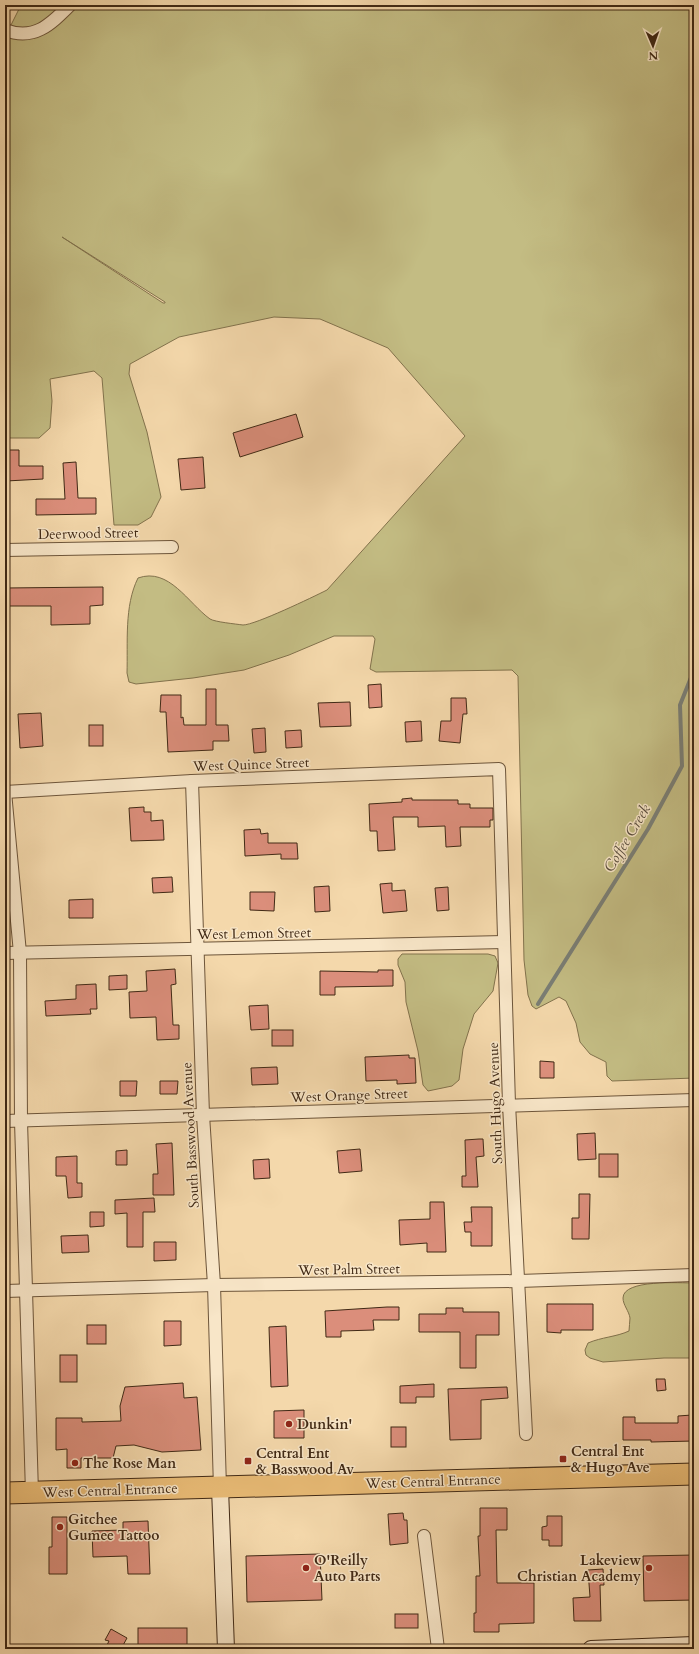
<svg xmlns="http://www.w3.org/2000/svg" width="699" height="1654" font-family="Cardo,serif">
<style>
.green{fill:#c3bc83;stroke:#82724c;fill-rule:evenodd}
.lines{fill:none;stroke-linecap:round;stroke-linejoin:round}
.stream{stroke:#7a7e75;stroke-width:4}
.building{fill:#db8e7b;stroke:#402915}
.street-casing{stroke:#6d553a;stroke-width:14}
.secondary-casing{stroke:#402915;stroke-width:18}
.highway-casing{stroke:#402915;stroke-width:23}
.street{stroke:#f8e6c8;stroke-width:12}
.secondary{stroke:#f8e6c8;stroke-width:16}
.highway{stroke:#eabc76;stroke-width:21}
.poi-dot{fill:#8f2418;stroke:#f8e6c8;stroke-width:1.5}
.labels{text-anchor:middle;stroke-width:3;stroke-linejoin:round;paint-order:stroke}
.street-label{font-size:14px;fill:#402915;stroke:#f8e6c8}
.poi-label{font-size:14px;font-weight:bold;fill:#402915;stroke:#f8e6c8;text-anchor:start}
.water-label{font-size:15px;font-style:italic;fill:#584c3d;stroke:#f8e6c8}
</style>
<rect width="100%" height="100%" fill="#f4d8ab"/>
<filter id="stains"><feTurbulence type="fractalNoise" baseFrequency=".005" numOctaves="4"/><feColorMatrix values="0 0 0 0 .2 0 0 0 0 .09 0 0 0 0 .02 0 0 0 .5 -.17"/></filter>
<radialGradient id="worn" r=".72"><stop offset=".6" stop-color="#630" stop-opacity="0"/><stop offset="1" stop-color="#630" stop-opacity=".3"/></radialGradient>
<g class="green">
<path d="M21 5H694V1078L612 1081 607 1076 606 1062 590 1054 580 1042 576 1023 566 1001 559 997 536 1009 532 1006 528 995 524 960 518 676 512 670 376 672 370 669 375 639 373 636H334L289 655 244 670 193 678 136 684 129 682 127 673C128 643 124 606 138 578 169 567 188 603 210 619 215 622 236 624 243 625 255 625 313 597 327 590L465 436 388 348 320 319 274 317 179 337 130 364 129 374 147 432 161 497 151 517 138 525H114L102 378 94 371 50 379 52 401 50 428 39 438H5V37ZM62 237 165 302V303H163Z"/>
<path d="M402 954H488L495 956 498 963 493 991 474 1014 463 1049 459 1080 452 1086 428 1091 423 1085 418 1051 406 1002 405 982 398 965V959Z"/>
<path d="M694 1283V1358H664L603 1362 590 1358 586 1355 585 1350 588 1343C602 1337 616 1337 629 1331 629 1327 630 1322 630 1318 629 1311 623 1305 623 1298 623 1279 681 1283 694 1283Z"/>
</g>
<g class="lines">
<path class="stream" d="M538 1004 648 829 682 766 680 705 694 670"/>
</g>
<g class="building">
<path d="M296 414 303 437 240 457 233 433Z"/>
<path d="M5 450H19V466H43V479L6 481Z"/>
<path d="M203 457 205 488 181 490 178 459Z"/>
<path d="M76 462 78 498H96V514L36 515V499H65L63 463Z"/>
<path d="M103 587V605L90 606V624L51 625V606H5V588Z"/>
<path d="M381 684 382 707 369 708 368 685Z"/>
<path d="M206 689H216V725H228L229 741H213V750L168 752 166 712H160L161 695H181V718L183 717 184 725H206Z"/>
<path d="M451 698H466L467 714H463L460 743 439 741 441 721H451Z"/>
<path d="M350 702 351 726 320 727 318 703Z"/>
<path d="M41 713 43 746 20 748 18 714Z"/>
<path d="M421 721 422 741 406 742 405 722Z"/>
<rect x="89" y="725" width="14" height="21"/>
<path d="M265 728 266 752 254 753 252 729Z"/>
<path d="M301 730 302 747 286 748 285 731Z"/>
<path d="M412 798V800H458V804H470V808H493V820H490V827H460L461 846 446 847 445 826 418 827V817H393L395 850 378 851 377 831H370L369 804 402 802V799Z"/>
<path d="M144 807V812H151V821L163 820 164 840 131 841 129 808Z"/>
<path d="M260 829 261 834 268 833V843H297L298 859H281V854L245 856 244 830Z"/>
<path d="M172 877 173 892 153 893 152 878Z"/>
<path d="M392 883V891L405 890 407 911 383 913 380 884Z"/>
<path d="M329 886 330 911 315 912 314 887Z"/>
<path d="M448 887 449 910 437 911 435 888Z"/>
<path d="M250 892H275L274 911 250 910Z"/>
<path d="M93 899V918H69V900Z"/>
<path d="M175 969 176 984 171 985 173 1025H179V1039L157 1040 156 1017 130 1018 129 992 147 991 146 971Z"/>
<path d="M378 970H393V986L335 987V995H320V971L378 972Z"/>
<path d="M127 975V989L109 990V976Z"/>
<path d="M96 984 97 1009H90L91 1014 46 1016 45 1001 76 999V985Z"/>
<path d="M268 1005 269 1029 251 1030 249 1006Z"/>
<rect x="272" y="1030" width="21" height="16"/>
<path d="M409 1055V1058H415L416 1083 397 1084V1080L366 1081 365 1057Z"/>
<path d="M540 1061 554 1062V1078H540Z"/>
<path d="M277 1067 278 1084 252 1085 251 1068Z"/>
<path d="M120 1081H137L136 1096H120Z"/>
<path d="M160 1081H178L177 1094H160Z"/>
<path d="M595 1133 596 1159 578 1160 577 1134Z"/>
<path d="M479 1139H483L484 1156 476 1157 478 1187H462V1176H466L465 1140Z"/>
<path d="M172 1143 174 1195H153V1174H158L156 1144Z"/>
<path d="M360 1149 362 1171 339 1173 337 1151Z"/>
<path d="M127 1150V1165H116V1151Z"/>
<rect x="599" y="1154" width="19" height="23"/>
<path d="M77 1156V1183H82V1197L68 1198 66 1176H56V1157Z"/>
<path d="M269 1159 270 1178 254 1179 253 1160Z"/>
<path d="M579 1194H590L589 1239H572V1218H579Z"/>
<path d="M154 1198 155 1212H143V1247H127V1213L115 1214V1200Z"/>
<path d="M430 1202H444L446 1252H427V1243L400 1245 399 1220 430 1219Z"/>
<path d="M471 1207H492V1246H471V1232H465L464 1222H472Z"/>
<path d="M90 1212H104V1226L90 1227Z"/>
<path d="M88 1235 89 1252 62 1253 61 1236Z"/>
<path d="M154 1242H176V1260L154 1261Z"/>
<path d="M547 1304H593V1330H561V1333L547 1332Z"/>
<path d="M387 1307H399V1320H373L374 1330 341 1331V1337H326L325 1311Z"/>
<path d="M446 1308H463V1312H499V1335H476V1368H460V1332H419V1314H446Z"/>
<path d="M164 1321H181V1345L164 1346Z"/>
<rect x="87" y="1325" width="19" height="19"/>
<path d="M286 1326 288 1386 271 1387 269 1327Z"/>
<rect x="60" y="1355" width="17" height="27"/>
<path d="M656 1379H665L666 1390 657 1391Z"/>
<path d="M183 1383 184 1398 197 1397 201 1450 162 1452 134 1445 116 1446 113 1458H81V1468H67V1449L56 1450V1418H82V1422L121 1421 120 1406 125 1387Z"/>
<path d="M434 1384V1397H416V1403H400V1386Z"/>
<path d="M507 1387 508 1398 481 1400V1439L450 1440 448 1389Z"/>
<path d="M304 1410V1438H274V1411Z"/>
<path d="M692 1415 694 1441 651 1442V1440H623V1417H635V1423H678V1416Z"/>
<rect x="391" y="1427" width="15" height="20"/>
<path d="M480 1508H507V1530H496L497 1583H534V1623L499 1624V1632H474V1613H476V1576H480L478 1536H480Z"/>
<path d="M403 1513 404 1520H407L408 1543 390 1545 388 1514Z"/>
<path d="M547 1516H562V1546H549V1540H542V1527L547 1526Z"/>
<path d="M52 1517H67V1574H49V1547H52Z"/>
<path d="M148 1521 150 1574H128L127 1556 93 1557 92 1531 123 1530V1522Z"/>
<path d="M320 1554 322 1600 247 1602 246 1556Z"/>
<path d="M694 1555V1600L644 1601 643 1556Z"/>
<path d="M603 1569 604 1585H600L601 1621H574L573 1598 590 1597 588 1570Z"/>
<rect x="395" y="1614" width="23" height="14"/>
<rect x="138" y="1628" width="49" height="21"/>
<path d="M111 1629 127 1638 121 1649H105L109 1641 105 1640Z"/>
</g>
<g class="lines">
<g class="street-casing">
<g id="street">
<path d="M5 30C34 41 50 25 70 5"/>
<path d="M5 550 172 547"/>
<path d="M192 781 203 1115 214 1285 220 1488"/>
<path d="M5 792 192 781 499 769 509 1104 526 1434"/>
<path d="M5 792 20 953 21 1121 32 1493"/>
<path d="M5 953 504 942"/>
<path d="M5 1121 694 1100"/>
<path d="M5 1291 214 1285 519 1281 694 1275"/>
<path d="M424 1536 438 1649"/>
</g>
</g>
<g class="secondary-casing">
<g id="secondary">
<path d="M220 1488 226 1649"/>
<path d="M591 1649 694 1645"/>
</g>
</g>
<g class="highway-casing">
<path id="highway" d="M5 1493 694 1474"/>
</g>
<use href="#street" class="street"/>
<use href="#secondary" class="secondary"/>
<use href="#highway" class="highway"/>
</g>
<g class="poi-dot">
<circle cx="289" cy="1424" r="4"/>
<rect x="559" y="1455" width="8" height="8" rx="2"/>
<rect x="244" y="1457" width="8" height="8" rx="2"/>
<circle cx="75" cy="1463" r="4"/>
<circle cx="60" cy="1527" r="4"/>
<circle cx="306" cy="1568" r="4"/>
<circle cx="649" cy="1568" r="4"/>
</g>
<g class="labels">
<g class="street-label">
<text transform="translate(88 533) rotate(-1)" y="5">Deerwood Street</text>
<text transform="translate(251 764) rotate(-2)" y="5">West Quince Street</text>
<text transform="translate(254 933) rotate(-1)" y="5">West Lemon Street</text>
<text transform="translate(349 1095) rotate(-2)" y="5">West Orange Street</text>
<text transform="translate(495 1103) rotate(-92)" y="5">South Hugo Avenue</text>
<text transform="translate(190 1135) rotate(-93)" y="5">South Basswood Avenue</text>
<text transform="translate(349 1269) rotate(-1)" y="5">West Palm Street</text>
<text transform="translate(433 1481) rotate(-2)" y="5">West Central Entrance</text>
<text transform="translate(110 1490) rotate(-2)" y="5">West Central Entrance</text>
</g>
<g class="poi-label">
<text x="297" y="1429">Dunkin'</text>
<text x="571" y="1456">Central Ent<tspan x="571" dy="16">&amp; Hugo Ave</tspan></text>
<text x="256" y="1458">Central Ent<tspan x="256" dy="16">&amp; Basswood Av</tspan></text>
<text x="83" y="1468">The Rose Man</text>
<text x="68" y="1524">Gitchee<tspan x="68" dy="16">Gumee Tattoo</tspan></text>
<text x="314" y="1565">O'Reilly<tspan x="314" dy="16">Auto Parts</tspan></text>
<text x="641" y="1565" text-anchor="end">Lakeview<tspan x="641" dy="16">Christian Academy</tspan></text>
</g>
<g class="water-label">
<text transform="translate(627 838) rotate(-59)" y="5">Coffee Creek</text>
</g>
</g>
<rect width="699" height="1654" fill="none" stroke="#f4d8ab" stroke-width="20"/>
<rect x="6" y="6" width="687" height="1642" fill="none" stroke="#402915" stroke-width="2"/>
<rect x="10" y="10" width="679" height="1634" fill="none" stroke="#402915"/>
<g transform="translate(653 46) rotate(178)" stroke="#f8e6c8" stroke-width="3" paint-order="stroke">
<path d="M0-3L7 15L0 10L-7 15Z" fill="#402915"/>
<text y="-6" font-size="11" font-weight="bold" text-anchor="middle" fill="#402915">N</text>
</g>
<rect width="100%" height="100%" filter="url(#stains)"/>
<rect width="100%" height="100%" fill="url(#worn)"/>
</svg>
